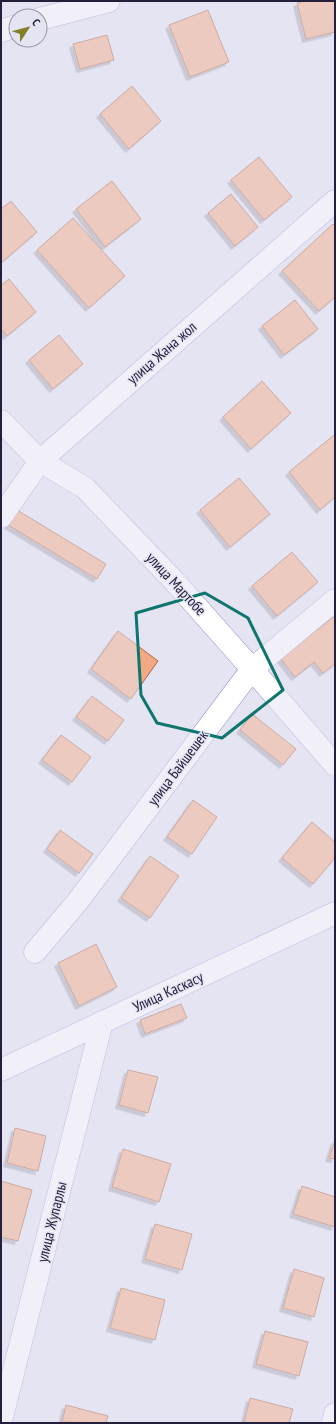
<svg xmlns="http://www.w3.org/2000/svg" width="336" height="1424" font-family="'PT Sans Narrow',sans-serif">
<style>
.building{fill:#f3aa84;stroke:#ac6843;filter:url(#shadow)}
.lines{fill:none;stroke-linecap:round;stroke-linejoin:round}
.minor-casing{stroke:#928acf;stroke-width:23}
.minor{stroke:#fff;stroke-width:22}
.marked{fill:none;stroke:#0f766e;stroke-width:3;stroke-linejoin:round}
.labels{text-anchor:middle;stroke-width:3;stroke-linejoin:round;paint-order:stroke}
.street-label{font-size:15px;fill:#24203c;stroke:#e5e4f3}
</style>
<defs>
<filter id="shadow"><feDropShadow dx="-3.5" dy="3.5" stdDeviation="0" flood-color="#0004"/></filter>
</defs>
<rect width="100%" height="100%" fill="#e5e4f3"/>
<g class="building">
<path d="M305 1H335V32L306 39 297 3Z"/>
<path d="M208 10 229 62 190 77 169 25Z"/>
<path d="M107 35 114 60 80 69 73 44Z"/>
<path d="M132 86 161 121 129 149 100 114Z"/>
<path d="M259 157 292 197 264 220 231 180Z"/>
<path d="M112 181 141 219 105 247 76 209Z"/>
<path d="M231 194 258 227 235 246 208 213Z"/>
<path d="M11 201 37 232 1 263V209Z"/>
<path d="M73 218 125 276 89 308 37 250Z"/>
<path d="M333 224 335 226V297L319 311 282 271Z"/>
<path d="M9 279 36 312 7 336 1 329V285Z"/>
<path d="M295 300 318 329 284 355 262 326Z"/>
<path d="M59 335 83 364 53 389 29 360Z"/>
<path d="M262 381 291 413 251 449 223 417Z"/>
<path d="M334 435 335 436V497L320 510 289 472Z"/>
<path d="M239 478 270 514 230 547 200 510Z"/>
<path d="M17 510 106 564 97 579 8 525Z"/>
<path d="M292 552 318 582 277 616 252 586Z"/>
<path d="M333 617 335 619V664L323 673 314 662 295 677 281 659Z"/>
<path d="M118 631 158 661 131 699 91 669Z"/>
<path d="M92 696 124 720 108 741 76 717Z"/>
<path d="M252 714 296 749 283 765 240 730Z"/>
<path d="M61 735 91 757 72 782 42 760Z"/>
<path d="M193 800 217 817 192 854 167 837Z"/>
<path d="M312 822 335 842V858L313 884 282 858Z"/>
<path d="M60 830 93 854 79 873 47 849Z"/>
<path d="M150 856 179 876 150 918 121 898Z"/>
<path d="M96 944 117 987 79 1006 58 963Z"/>
<path d="M181 1004 187 1018 145 1034 140 1020Z"/>
<path d="M128 1070 158 1077 148 1113 119 1105Z"/>
<path d="M15 1128 46 1136 38 1171 7 1163Z"/>
<path d="M335 1140V1159L329 1158Z"/>
<path d="M123 1149 171 1164 159 1202 112 1187Z"/>
<path d="M1 1181 32 1190 18 1241 1 1237Z"/>
<path d="M302 1186 335 1197V1227L293 1214Z"/>
<path d="M155 1224 192 1234 182 1270 145 1259Z"/>
<path d="M294 1269 324 1278 314 1317 283 1308Z"/>
<path d="M121 1288 165 1300 155 1340 110 1328Z"/>
<path d="M265 1331 308 1342 299 1376 256 1364Z"/>
<path d="M250 1398 293 1409 289 1423H244Z"/>
<path d="M66 1405 108 1416 106 1423 62 1422Z"/>
</g>
<g class="lines">
<g class="minor-casing">
<g id="minor">
<path d="M40 19 109 1"/>
<path d="M1 31 16 26"/>
<path d="M1 421 40 461 85 488 175 582 252 669 335 765"/>
<path d="M1 517 40 461 335 201"/>
<path d="M35 952 78 901 252 669 335 600"/>
<path d="M1 1070 335 913"/>
<path d="M1 1421 102 1022"/>
<path d="M333 1423 335 1414"/>
</g>
</g>
<use href="#minor" class="minor"/>
</g>
<path d="M0 0H336V1424H0ZM205 593 248 618 283 690 222 738 157 723 141 695 136 613Z" fill="#e5e4f3" fill-opacity=".55" fill-rule="evenodd"/>
<path class="marked" d="M205 593 248 618 283 690 222 738 157 723 141 695 136 613Z"/>
<g class="labels">
<g class="street-label">
<text transform="translate(162 353) rotate(-41)" y="5">улица Жана жол</text>
<text transform="translate(176 584) rotate(47)" y="5">улица Мартобе</text>
<text transform="translate(178 768) rotate(-53)" y="5">улица Байшешек</text>
<text transform="translate(168 992) rotate(-25)" y="5">Улица Каскасу</text>
<text transform="translate(52 1222) rotate(-76)" y="5">улица Жупарлы</text>
</g>
</g>
<rect width="336" height="1424" fill="none" stroke="#24203c" stroke-width="4"/>
<g transform="translate(28 28) rotate(54)"><circle r="19" fill="#e5e4f3" stroke="#9896aa"/>
<path d="M0-3L7 15L0 10L-7 15Z" fill="#818029"/>
<text y="-6" font-size="11" font-weight="bold" text-anchor="middle" fill="#24203c">С</text>
</g>
</svg>
